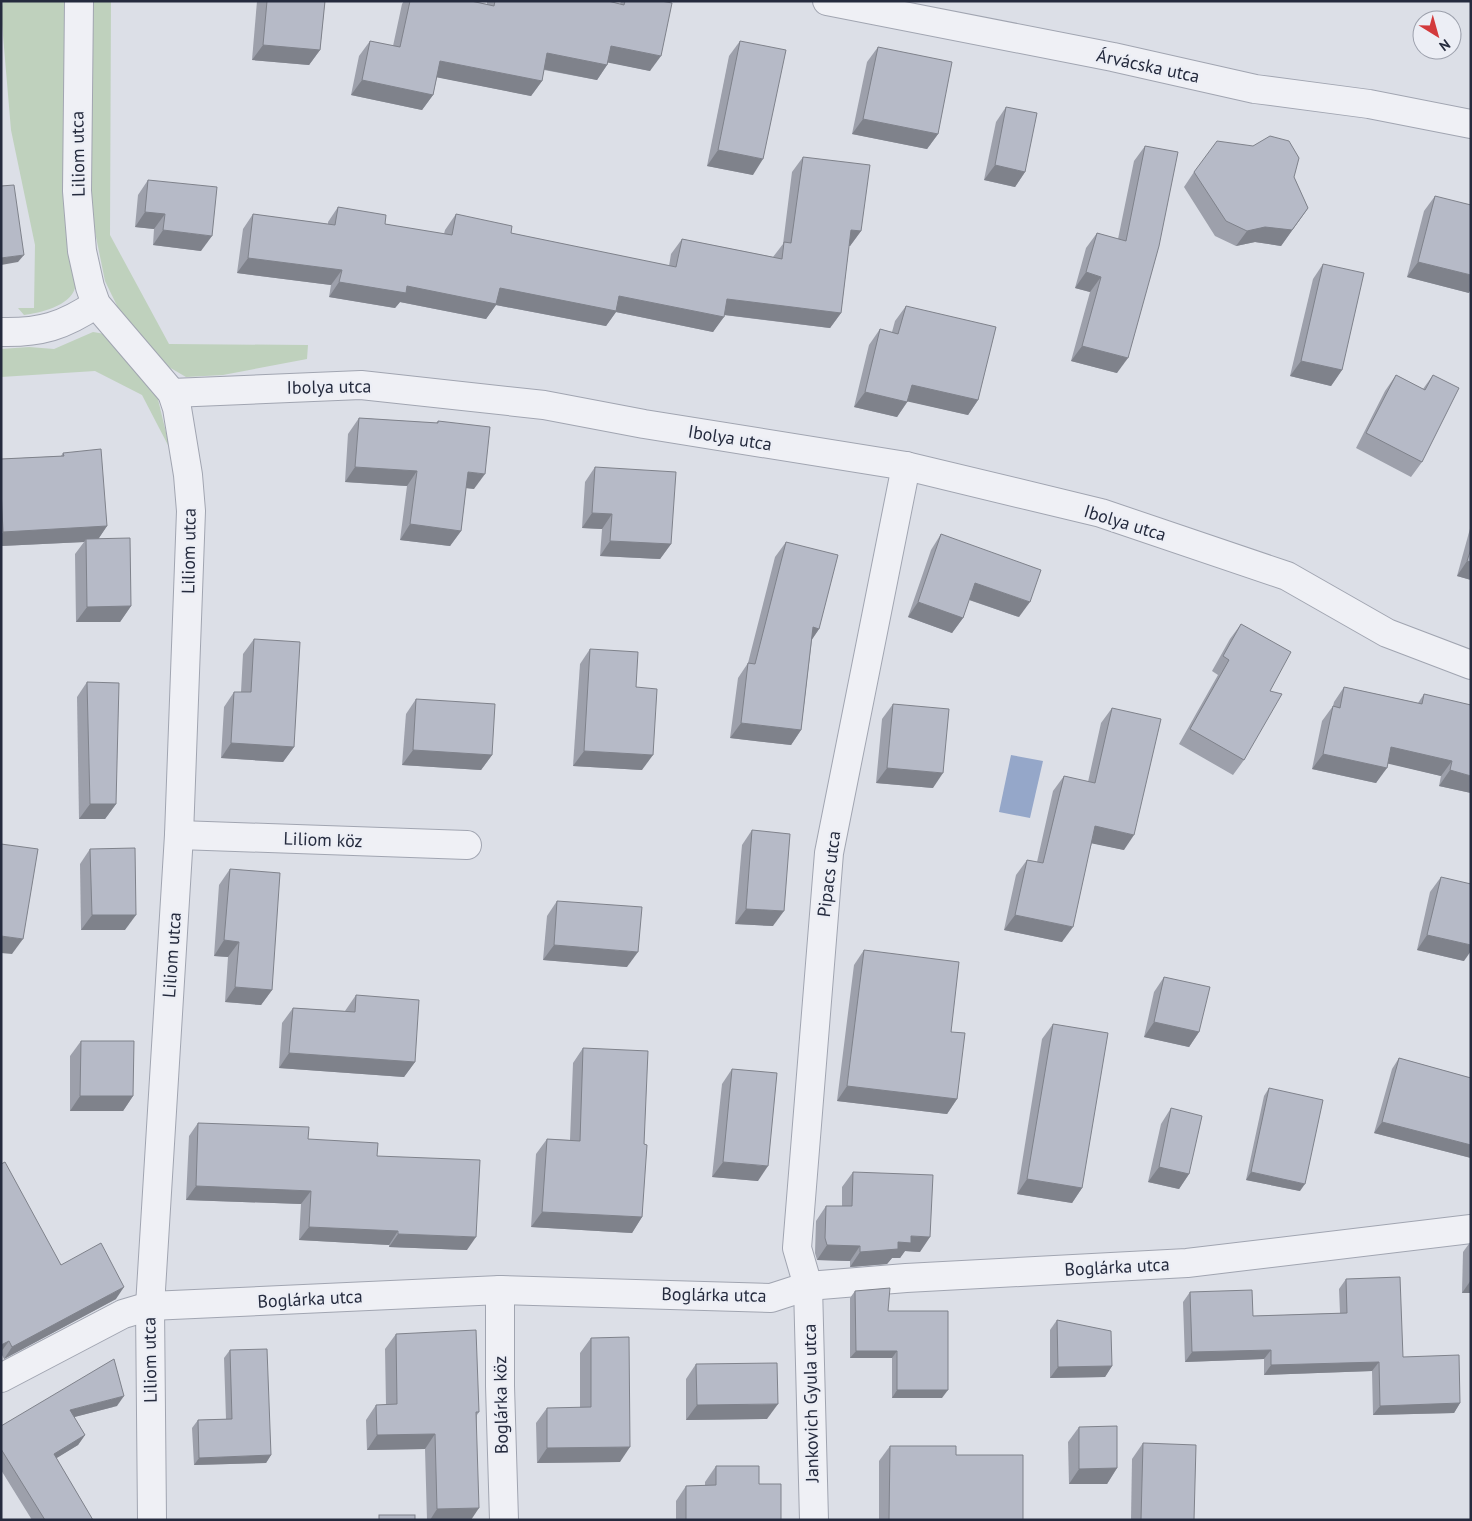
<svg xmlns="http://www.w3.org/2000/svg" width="1472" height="1521" font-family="'PT Sans',sans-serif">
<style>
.green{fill:#bfd1bd}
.water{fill:#95a7c9}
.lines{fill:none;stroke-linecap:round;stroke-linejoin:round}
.minor-casing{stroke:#a1a5b1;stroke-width:30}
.minor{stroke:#eff0f5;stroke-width:28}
.wall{fill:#9da0ab}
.shaded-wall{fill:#7f828b}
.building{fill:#b6bac7;stroke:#7f828b}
.labels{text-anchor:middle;stroke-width:4.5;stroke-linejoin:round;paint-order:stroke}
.street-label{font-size:18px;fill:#252b3e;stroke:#eceef5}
</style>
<rect width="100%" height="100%" fill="#dcdfe7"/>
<g class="green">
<path d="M3 1H70L76 260C76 268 77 279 75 288 70 306 40 313 24 315L18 308H34L35 245 11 130 1 12Z"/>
<path d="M87 1H111L110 235 169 344 308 345 307 359 223 375 186 377 162 363 120 312 105 281 94 227 86 143Z"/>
<path d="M93 332 105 334 155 387 170 449 142 395 95 371 1 377V349L29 347 54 349Z"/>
</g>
<path class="water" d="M1011 755 1043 761 1030 818 999 812Z"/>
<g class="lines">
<g class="minor-casing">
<g id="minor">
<path d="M79 1 77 191 82 251 90 287 96 304 172 393 177 408 188 475 191 511 179 835 150 1306 152 1520"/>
<path d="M827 1 1113 57 1255 89 1369 104 1471 124"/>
<path d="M1 332C40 333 64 326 96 304"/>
<path d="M172 393 361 385 544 405 644 424 906 466 1101 513 1287 576 1387 633 1471 665"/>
<path d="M179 835 467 845"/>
<path d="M500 1290V1386L504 1520"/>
<path d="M1 1378 123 1314 150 1306 500 1290 771 1298 808 1286 906 1278 1187 1263 1471 1229"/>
<path d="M814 1520 808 1286 797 1248 829 853 906 466"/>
</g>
</g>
<use href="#minor" class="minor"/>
</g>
<g class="wall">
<path d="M257 1H325L320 50 309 65 252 60Z"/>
<path d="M404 1H471L487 4V1H608L620 4 621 1H661L650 71 608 62 607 65 597 80 544 70 542 81 531 96 437 77 433 95 422 110 351 95 359 56 370 41 393 46 402 4Z"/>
<path d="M740 41 753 175 707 166 729 56Z"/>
<path d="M878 47 938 134 927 149 852 134 867 62Z"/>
<path d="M1006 107 1025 172 1015 187 984 180 996 122Z"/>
<path d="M1145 146 1117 373 1071 361 1090 292 1075 288 1086 248 1097 233 1118 239 1134 161Z"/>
<path d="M803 157 861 231 850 246H849L841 313 830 328 724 315 713 332 616 312 606 326 496 305 486 319 400 302 395 308 329 297 331 285 237 273 243 229 253 214 328 224V222L338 207 385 224 444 234 445 230 456 214 511 233 669 266 671 254 682 239 773 257 783 244 792 172Z"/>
<path d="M1194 172 1294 177 1308 208 1281 246 1255 242 1236 246 1215 236 1184 187Z"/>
<path d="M148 180 201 251 153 245 154 229 135 227 138 195Z"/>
<path d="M1435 196 1469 293 1407 277 1424 211Z"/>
<path d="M1323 264 1342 370 1331 386 1290 376 1313 279Z"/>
<path d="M906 306 978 400 968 415 908 401 897 417 854 407 869 345 880 329 892 332 895 321Z"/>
<path d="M1396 375 1423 389 1433 375 1422 462 1411 477 1356 448 1385 391Z"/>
<path d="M359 418 436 423 438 421 474 489 466 488 461 531 450 546 400 540 407 486 345 482 348 434Z"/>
<path d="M63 453 107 526 98 539 131 606 120 622H76L75 554 84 542 1 546V459L61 456Z"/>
<path d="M595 467 671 544 660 559 600 556 602 529 582 528 585 482Z"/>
<path d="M1471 525V580L1457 576Z"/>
<path d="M941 534 1019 617 969 600 963 618 952 633 908 617 931 550Z"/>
<path d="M786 542 819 629 812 639 801 730 791 745 730 738 738 678 748 663 775 557Z"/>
<path d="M1241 624 1270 691 1244 760 1233 775 1179 744 1218 675 1212 671 1230 639Z"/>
<path d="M254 639 294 747 283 762 221 758 224 707 234 692H241L243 654Z"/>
<path d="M590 649 636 687 642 770 573 766 580 664Z"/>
<path d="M87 682 116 804 105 819H79L77 697Z"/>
<path d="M1344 687 1418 703 1424 694 1471 793 1439 786 1441 776 1388 763 1376 783 1312 769 1322 721 1333 706 1334 702Z"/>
<path d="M416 699 492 755 481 770 402 765 406 714Z"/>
<path d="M893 704 933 788 876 783 882 719Z"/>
<path d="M1112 708 1124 850 1092 843 1062 942 1004 930 1016 875 1027 860 1037 862 1053 791 1064 776 1088 782 1101 723Z"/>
<path d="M752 830 773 926 735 924 742 845Z"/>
<path d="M90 849 125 930H81L80 864Z"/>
<path d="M230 869 272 990 261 1005 225 1002 228 957 214 956 219 885Z"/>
<path d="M1441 877 1464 961 1417 950 1430 892Z"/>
<path d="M557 901 627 967 543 960 547 916Z"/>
<path d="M864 950 951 1032 957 1099 947 1114 837 1101 854 965Z"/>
<path d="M1164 977 1199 1032 1189 1047 1144 1037 1154 992Z"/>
<path d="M356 995 415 1062 404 1077 279 1068 282 1023 293 1008 345 1011Z"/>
<path d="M1053 1024 1082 1188 1072 1203 1017 1194 1042 1039Z"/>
<path d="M81 1041 133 1096 123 1111H70V1056Z"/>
<path d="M583 1048 644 1144 642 1217 632 1233 531 1227 536 1154 547 1139 570 1140 573 1063Z"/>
<path d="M1399 1058 1471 1078V1158L1374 1133 1392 1069Z"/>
<path d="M732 1069 758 1181 712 1177 722 1084Z"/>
<path d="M1269 1088 1300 1191 1246 1180 1264 1096Z"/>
<path d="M1171 1108 1189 1174 1179 1189 1148 1182 1161 1124Z"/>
<path d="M198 1123 308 1139 377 1156 467 1250 389 1247V1245L299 1240 301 1204 186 1200 189 1136Z"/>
<path d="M1 1164 61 1265 116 1299 4 1359 1 1353Z"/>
<path d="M853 1172 920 1252 905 1251 900 1258H892L887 1264 850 1267V1261L817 1260 815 1253 816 1221 826 1206H842V1187Z"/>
<path d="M1471 1241V1293H1462L1463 1252Z"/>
<path d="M1346 1279 1403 1357 1460 1403 1454 1413 1373 1415 1372 1371 1264 1375V1359L1185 1362 1183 1302 1190 1292 1253 1316 1340 1313 1339 1289Z"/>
<path d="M855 1291 888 1311 942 1398H892V1358H850V1298Z"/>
<path d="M1057 1320 1112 1366 1105 1377 1050 1378V1330Z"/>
<path d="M396 1334 479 1412 477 1415 471 1520H427L425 1449 367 1450 366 1420 376 1405H386L385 1349Z"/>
<path d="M591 1338 620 1462 537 1463 536 1423 547 1408H580V1353Z"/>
<path d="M230 1350 271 1455 266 1463 194 1465 192 1428 198 1420 226 1419 224 1358Z"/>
<path d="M696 1364 767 1419 686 1420V1379Z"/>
<path d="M117 1406 74 1417 85 1435 78 1445 56 1458 93 1520H32L1 1470V1426Z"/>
<path d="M1079 1427 1117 1468 1107 1484H1069L1068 1442Z"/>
<path d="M1143 1443 1194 1520H1131L1132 1459Z"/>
<path d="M890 1446 956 1455 1023 1520H879V1461Z"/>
<path d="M716 1466 759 1484 781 1520H676V1501L686 1486 705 1485V1482Z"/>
</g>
<g class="shaded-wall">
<path d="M263 45 320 50 309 65 252 60Z"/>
<path d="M611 46 661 56 650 71 600 61Z"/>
<path d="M547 53 607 65 597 80 537 68Z"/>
<path d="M440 61 542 81 531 96 430 76Z"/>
<path d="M362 80 433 95 422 110 351 95Z"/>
<path d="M863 119 938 134 927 149 852 134Z"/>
<path d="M718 150 763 159 753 175 707 166Z"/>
<path d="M995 165 1025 172 1015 187 984 180Z"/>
<path d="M1308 208 1281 246 1255 242 1236 246 1247 231Z"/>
<path d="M145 212 165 214 154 229 135 227Z"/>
<path d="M163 230 212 236 201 251 153 245Z"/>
<path d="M851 230 861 231 850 246 841 245Z"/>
<path d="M24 255 18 262 1 265V258Z"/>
<path d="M248 258 342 270 331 285 237 273Z"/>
<path d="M1418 262 1471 275V289L1469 293 1407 277Z"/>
<path d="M1086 272 1101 277 1090 292 1075 288Z"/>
<path d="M339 282 407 286 500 288 619 296 724 317 713 332 616 312 606 326 496 305 486 319 400 302 395 308 329 297Z"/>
<path d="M727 299 841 313 830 328 717 314Z"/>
<path d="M1082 346 1128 358 1117 373 1071 361Z"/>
<path d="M1301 361 1342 370 1331 386 1290 376Z"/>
<path d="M912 385 978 400 968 415 901 400Z"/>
<path d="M865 392 907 402 897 417 854 407Z"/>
<path d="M355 467 417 471 407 486 345 482Z"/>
<path d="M468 472 485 474 474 489 458 487Z"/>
<path d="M592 513 612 514 602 529 582 528Z"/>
<path d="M410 524 461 531 450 546 400 540Z"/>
<path d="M107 526 97 541 86 539 84 542 1 546V535L3 532Z"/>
<path d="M610 541 671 544 660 559 600 556Z"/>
<path d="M1467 561 1471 562V580L1457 576Z"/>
<path d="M975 583 1030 602 1019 617 964 598Z"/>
<path d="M918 602 963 618 952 633 908 617Z"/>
<path d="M131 606 120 622H76L87 607Z"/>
<path d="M813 627 819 629 809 644Z"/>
<path d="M741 723 801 730 791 745 730 738Z"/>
<path d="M231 743 294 747 283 762 221 758Z"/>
<path d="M1391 747 1452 761 1441 776 1381 762Z"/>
<path d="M413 750 492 755 481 770 402 765Z"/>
<path d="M584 751 653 755 642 770 573 766Z"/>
<path d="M1323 754 1387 768 1376 783 1312 769Z"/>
<path d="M887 768 943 773 933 788 876 783Z"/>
<path d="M1450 770 1471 776V793L1439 786Z"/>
<path d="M90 804H116L105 819H79Z"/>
<path d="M1095 826 1134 835 1124 850 1085 842Z"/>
<path d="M746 909 784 911 773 926 735 924Z"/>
<path d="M92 915H136L125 930H81Z"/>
<path d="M1015 915 1073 927 1062 942 1004 930Z"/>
<path d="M1427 935 1471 945V951L1464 961 1417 950Z"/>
<path d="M1 936 23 939 12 954 1 953Z"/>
<path d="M224 940 239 942 228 957 214 956Z"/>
<path d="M554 945 638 952 627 967 543 960Z"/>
<path d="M235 987 272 990 261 1005 225 1002Z"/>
<path d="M1154 1022 1199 1032 1189 1047 1144 1037Z"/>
<path d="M289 1053 415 1062 404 1077 279 1068Z"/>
<path d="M847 1086 957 1099 947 1114 837 1101Z"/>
<path d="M80 1096H133L123 1111H70Z"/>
<path d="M1382 1122 1471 1145V1158L1374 1133Z"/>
<path d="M723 1162 768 1166 758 1181 712 1177Z"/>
<path d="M1159 1167 1189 1174 1179 1189 1148 1182Z"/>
<path d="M1251 1172 1305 1184 1300 1191 1246 1180Z"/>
<path d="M1027 1179 1082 1188 1072 1203 1017 1194Z"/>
<path d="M196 1186 311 1191 301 1204 186 1200Z"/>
<path d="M542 1212 642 1217 632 1233 531 1227Z"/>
<path d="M309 1227 398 1231 389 1245 299 1240Z"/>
<path d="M398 1234 476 1237 467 1250 389 1247Z"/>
<path d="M911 1236 930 1237 920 1252 905 1251 900 1258H892L887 1264 850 1267 860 1252 898 1242Z"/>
<path d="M827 1245 860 1246 850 1261 817 1260Z"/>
<path d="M1471 1280V1293H1462Z"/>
<path d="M124 1287 116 1299 4 1359 12 1347Z"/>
<path d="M9 1341 1 1352V1345Z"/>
<path d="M1271 1350 1264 1359 1185 1362 1192 1352Z"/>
<path d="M856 1351H897L892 1358H850Z"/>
<path d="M1379 1362 1372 1371 1264 1375 1271 1365Z"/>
<path d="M1112 1366 1105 1377 1050 1378 1058 1367Z"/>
<path d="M897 1390H948L942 1398H892Z"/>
<path d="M124 1396 117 1406 63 1420 70 1410Z"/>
<path d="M1460 1403 1454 1413 1373 1415 1380 1406Z"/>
<path d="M778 1404 767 1419 686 1420 697 1405Z"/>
<path d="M435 1434 425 1449 367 1450 377 1435Z"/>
<path d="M85 1435 78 1445 47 1464 54 1454Z"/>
<path d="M630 1447 620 1462 537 1463 547 1448Z"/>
<path d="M271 1455 266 1463 194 1465 199 1458Z"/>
<path d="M1117 1468 1107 1484H1069L1079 1469Z"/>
<path d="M479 1508 471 1520H430L437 1509Z"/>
</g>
<g class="building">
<path d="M267 1H325L320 50 263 45Z"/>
<path d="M410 1H471L494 6 495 1H608L624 5 625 1H661L672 3 661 56 611 46 607 65 547 53 542 81 440 61 433 95 362 80 370 41 400 47Z"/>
<path d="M740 41 786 50 763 159 718 150Z"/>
<path d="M878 47 952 62 938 134 863 119Z"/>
<path d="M1006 107 1037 113 1025 172 995 165Z"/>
<path d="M1270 136 1289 141 1299 158 1294 177 1308 208 1292 230 1265 227 1247 231 1226 221 1194 172 1217 141 1253 146Z"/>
<path d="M1145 146 1178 152 1159 246 1128 358 1082 346 1101 277 1086 272 1097 233 1126 241Z"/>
<path d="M803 157 870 165 861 231 851 230 841 313 727 299 724 317 619 296 616 311 500 288 496 304 407 286 406 293 339 282 342 270 248 258 253 214 335 225 338 207 386 215 385 224 452 235 456 214 512 226 511 233 676 267 682 239 782 259 784 242 791 243Z"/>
<path d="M148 180 217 187 212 236 163 230 165 214 145 212Z"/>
<path d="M14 185 24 255 1 258V186Z"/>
<path d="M1435 196 1471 205V275L1418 262Z"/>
<path d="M1323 264 1364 273 1342 370 1301 361Z"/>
<path d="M906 306 996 327 978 400 912 385 907 402 865 392 880 329 898 334Z"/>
<path d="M1396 375 1425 390 1433 375 1459 388 1422 462 1366 433Z"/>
<path d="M359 418 438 423V421L490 427 485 474 468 472 461 531 410 524 417 471 355 467Z"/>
<path d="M101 449 107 526 3 532 1 488V459L64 456 63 453Z"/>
<path d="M595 467 676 472 671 544 610 541 612 514 592 513Z"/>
<path d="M941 534 1041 570 1030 602 975 583 963 618 918 602Z"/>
<path d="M130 538 131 606 87 607 86 539Z"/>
<path d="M786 542 838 555 819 629 813 627 801 730 741 723 748 663 755 664Z"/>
<path d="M1471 549V562L1467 561Z"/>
<path d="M1241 624 1291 652 1270 691 1282 694 1244 760 1190 729 1229 660 1223 656Z"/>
<path d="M254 639 300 642 294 747 231 743 234 692H251Z"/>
<path d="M590 649 638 652 636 687 657 689 653 755 584 751Z"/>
<path d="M87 682 119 683 116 804H90Z"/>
<path d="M1344 687 1422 704 1424 694 1471 705V776L1450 770 1452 761 1391 747 1387 768 1323 754 1333 706 1340 708Z"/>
<path d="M416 699 495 704 492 755 413 750Z"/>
<path d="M893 704 949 709 943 773 887 768Z"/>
<path d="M1112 708 1161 719 1134 835 1095 826 1073 927 1015 915 1027 860 1043 863 1064 776 1095 783Z"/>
<path d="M752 830 790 834 784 911 746 909Z"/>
<path d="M1 844 38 849 23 939 1 936Z"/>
<path d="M135 848 136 915H92L90 849Z"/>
<path d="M230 869 280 873 272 990 235 987 239 942 224 940Z"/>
<path d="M1441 877 1471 884V945L1427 935Z"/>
<path d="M557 901 642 907 638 952 554 945Z"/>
<path d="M864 950 959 962 951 1032 965 1033 957 1099 847 1086Z"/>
<path d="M1164 977 1210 987 1199 1032 1154 1022Z"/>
<path d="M356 995 419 1000 415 1062 289 1053 293 1008 355 1012Z"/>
<path d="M1053 1024 1108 1033 1082 1188 1027 1179Z"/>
<path d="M81 1041H134L133 1096H80Z"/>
<path d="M583 1048 648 1051 644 1144 647 1145 642 1217 542 1212 547 1139 580 1141Z"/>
<path d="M1399 1058 1471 1078V1145L1382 1122Z"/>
<path d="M732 1069 777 1073 768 1166 723 1162Z"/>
<path d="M1269 1088 1323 1100 1305 1184 1251 1172Z"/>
<path d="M1171 1108 1202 1116 1189 1174 1159 1167Z"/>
<path d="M198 1123 309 1127 308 1139 378 1143 377 1156 480 1160 476 1237 398 1234V1231L309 1227 311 1191 196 1186Z"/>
<path d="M5 1162 61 1265 101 1243 124 1287 12 1347 9 1341 1 1345V1164Z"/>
<path d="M853 1172 933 1175 930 1237 911 1236V1243L898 1242V1249L860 1252V1246L827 1245 825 1238 826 1206H852Z"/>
<path d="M1400 1277 1403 1357 1459 1355 1460 1403 1380 1406 1379 1362 1271 1365V1350L1192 1352 1190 1292 1252 1290 1253 1316 1347 1313 1346 1279Z"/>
<path d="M890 1288 888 1311H948V1390H897V1351H856L855 1291Z"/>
<path d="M1057 1320 1111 1331 1112 1366 1058 1367Z"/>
<path d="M476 1330 479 1412H476L479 1508 437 1509 435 1434 377 1435 376 1405 397 1404 396 1334Z"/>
<path d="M629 1337 630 1447 547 1448V1408L591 1407V1338Z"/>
<path d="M267 1349 271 1455 199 1458 198 1420 232 1419 230 1350Z"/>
<path d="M114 1359 124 1396 70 1410 85 1435 54 1454 93 1520H45L1 1449V1426Z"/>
<path d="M777 1363 778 1404 697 1405 696 1364Z"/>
<path d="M1117 1426V1468L1079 1469V1427Z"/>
<path d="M1143 1443 1196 1445 1194 1520H1141Z"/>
<path d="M890 1446H956V1455H1023V1520H889Z"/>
<path d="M716 1466H759V1484H781V1520H686V1486L716 1485Z"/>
<rect x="379" y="1515" width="36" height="5"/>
</g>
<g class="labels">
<g class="street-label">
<text transform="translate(1148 66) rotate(12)" y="6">Árvácska utca</text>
<text transform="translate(78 154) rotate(-91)" y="6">Liliom utca</text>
<text transform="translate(329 387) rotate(-1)" y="6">Ibolya utca</text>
<text transform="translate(730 438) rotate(9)" y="6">Ibolya utca</text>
<text transform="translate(1125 523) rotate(17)" y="6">Ibolya utca</text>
<text transform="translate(189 551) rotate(-89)" y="6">Liliom utca</text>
<text transform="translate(323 840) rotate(2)" y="6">Liliom köz</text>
<text transform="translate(829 874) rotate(-83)" y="6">Pipacs utca</text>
<text transform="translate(172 955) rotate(-86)" y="6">Liliom utca</text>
<text transform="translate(1117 1267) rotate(-3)" y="6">Boglárka utca</text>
<text transform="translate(714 1295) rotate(1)" y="6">Boglárka utca</text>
<text transform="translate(310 1299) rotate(-3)" y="6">Boglárka utca</text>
<text transform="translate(150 1360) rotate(-91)" y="6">Liliom utca</text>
<text transform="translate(811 1403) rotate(-91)" y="6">Jankovich Gyula utca</text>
<text transform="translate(501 1405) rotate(-91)" y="6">Boglárka köz</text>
</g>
</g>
<rect width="1472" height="1521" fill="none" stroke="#252b3e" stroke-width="5"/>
<g transform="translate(1437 35) rotate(143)"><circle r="24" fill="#eceef5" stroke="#9ca0ac"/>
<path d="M0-4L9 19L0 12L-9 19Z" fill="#d33a3c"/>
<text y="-8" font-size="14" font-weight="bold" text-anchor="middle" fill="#252b3e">N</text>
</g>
</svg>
